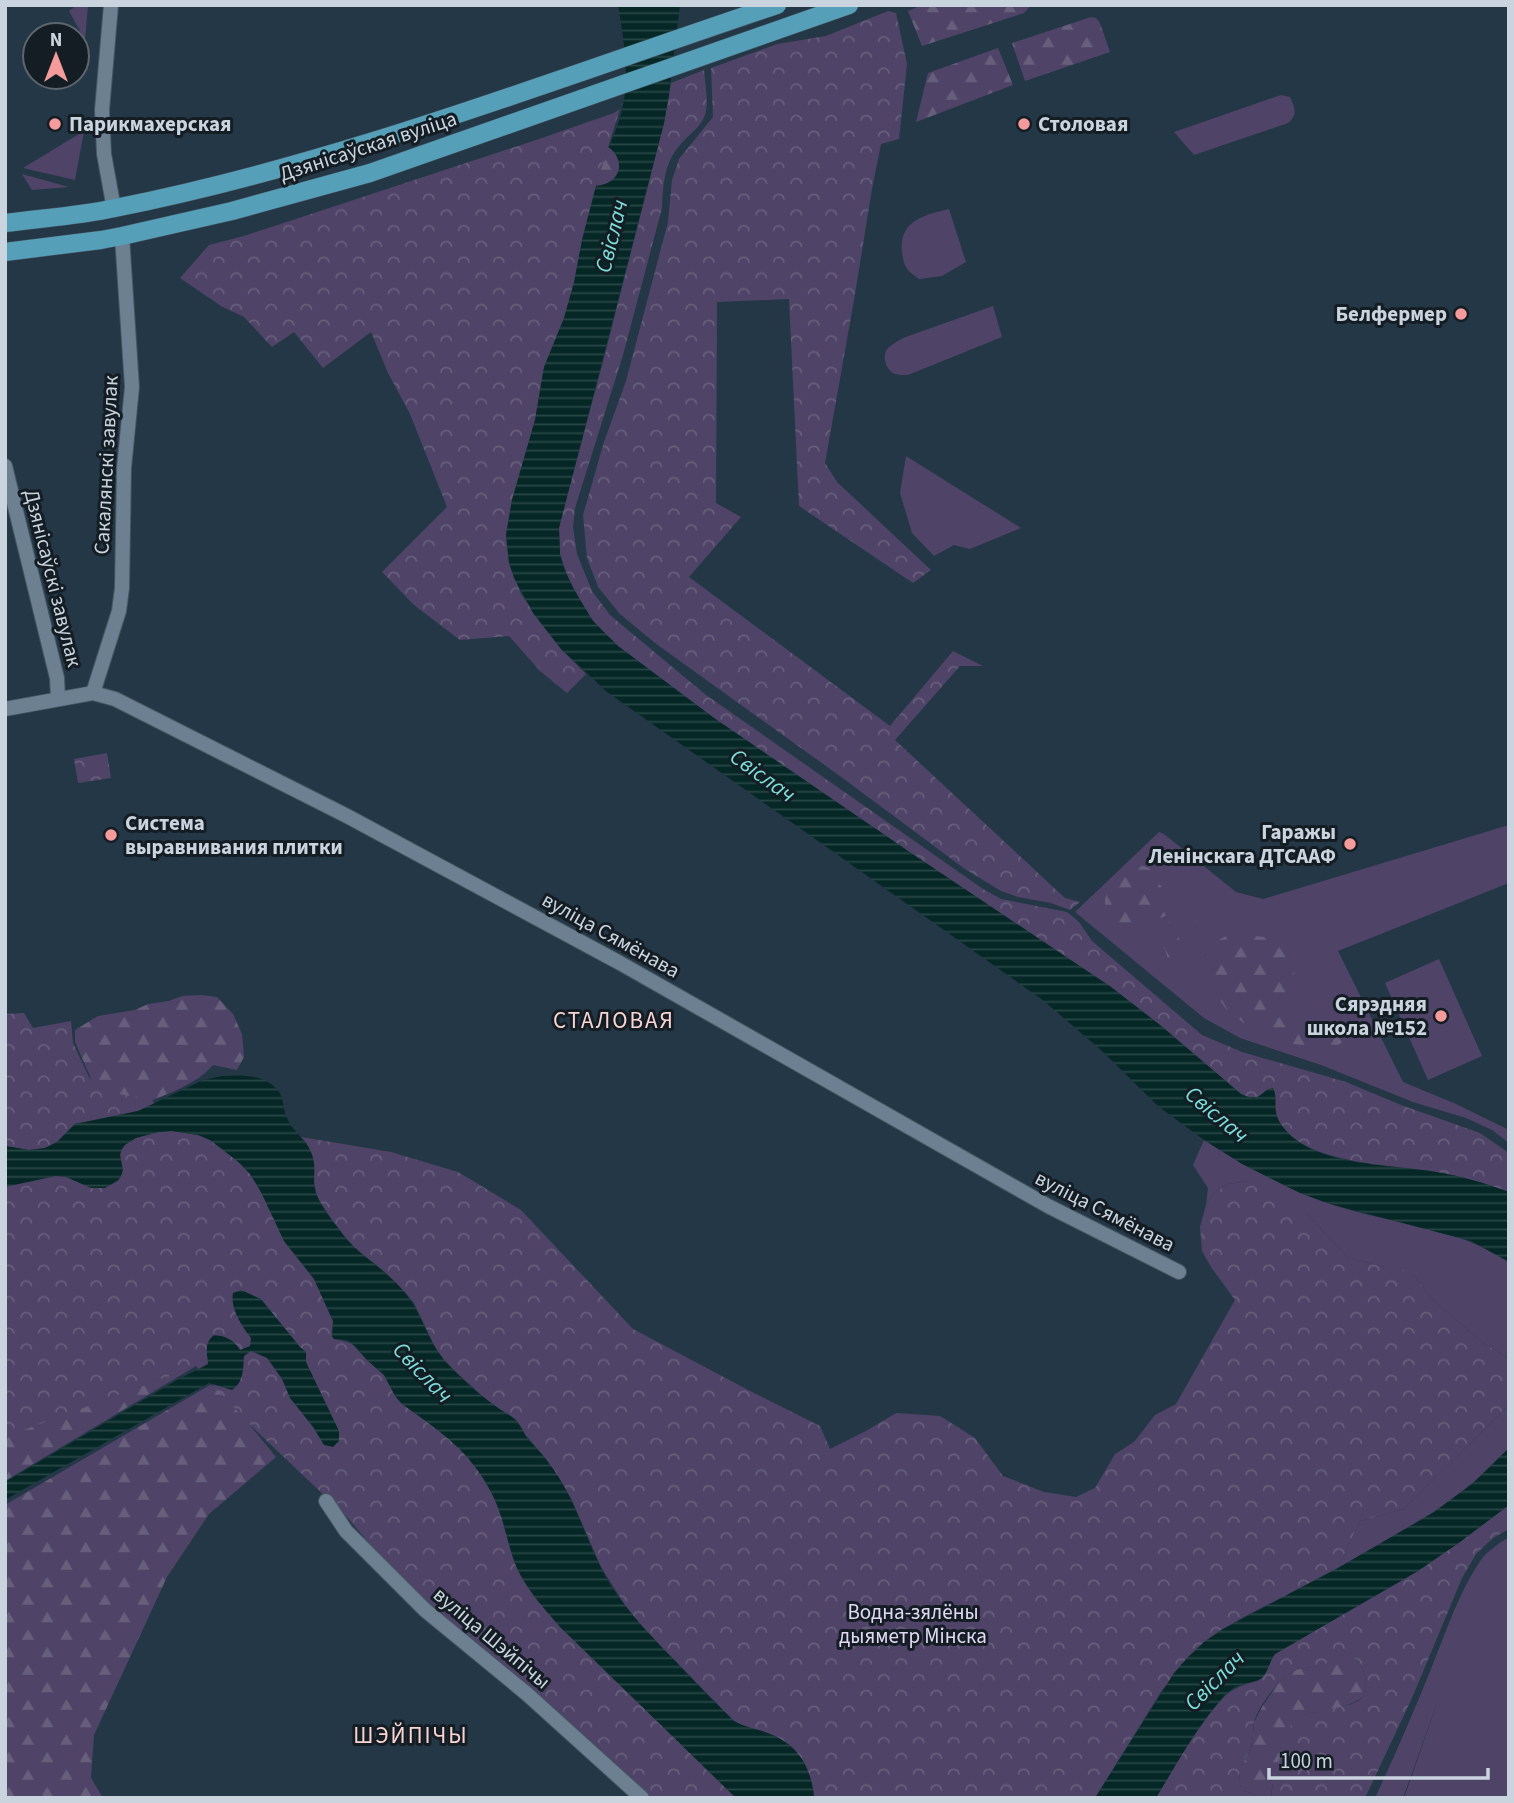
<svg xmlns="http://www.w3.org/2000/svg" width="1514" height="1803" font-family="'Source Sans 3',sans-serif">
<style>
.grass{fill:#4f4467}
.forest{fill:url(#forest-firs)}
.park{fill:url(#park-crowns)}
.water{fill:url(#water-rules)}
.lines{fill:none;stroke-linecap:round;stroke-linejoin:round}
.street-casing{stroke:#455561;stroke-width:16}
.primary-casing{stroke:#455561;stroke-width:19}
.street{stroke:#6c8092;stroke-width:14}
.primary{stroke:#55a0b8;stroke-width:18}
.poi-dot{fill:#f59b9b;stroke:#151d24;stroke-width:2.5}
.labels{text-anchor:middle;stroke-width:6;stroke-linejoin:round;paint-order:stroke}
.poi-label{font-size:21px;font-weight:bold;fill:#c9d4de;stroke:#151d24;text-anchor:start}
.street-label{font-size:21px;fill:#c9d4de;stroke:#151d24}
.park-label{font-size:21px;fill:#e1d9f4;stroke:#151d24}
.water-label{font-size:23px;font-style:italic;fill:#7aded9;stroke:#151d24}
.neighbourhood-label{font-size:23px;letter-spacing:2px;fill:#f8d4d3;stroke:#151d24}
</style>
<defs>
<pattern id="forest-firs" width="22" height="20" patternUnits="userSpaceOnUse" patternTransform="scale(1.75)"><rect width="22" height="20" fill="#4f4467"/><path d="M5 1l3.5 6h-7zM16 11l3.5 6h-7z" fill="#675e7c"/></pattern>
<pattern id="park-crowns" width="20" height="18" patternUnits="userSpaceOnUse" patternTransform="scale(1.75)"><rect width="20" height="18" fill="#4f4467"/><path d="M2 6a3 3 0 1 1 6 0M12 15a3 3 0 1 1 6 0" fill="none" stroke="#675e7c"/></pattern>
<pattern id="water-rules" width="6" height="5" patternUnits="userSpaceOnUse" patternTransform="scale(1.75)"><rect width="6" height="5" fill="#052826"/><path d="M0 2.5h6" fill="none" stroke="#284645"/></pattern>
</defs>
<rect width="100%" height="100%" fill="#243746"/>
<g class="grass">
<path d="M77 5H88L85 40 69 11Z"/>
<path d="M1281 95 1290 97C1295 108 1298 115 1288 123L1194 155 1174 132Z"/>
<path d="M84 131 75 180 23 168Z"/>
<path d="M22 174 69 187 32 190Z"/>
<path d="M949 209 966 262 942 276 919 279C908 271 904 268 902 253 898 221 924 215 949 209Z"/>
<path d="M993 306 1002 337 908 375C904 375 899 375 895 374 886 370 881 356 888 348 892 344 898 341 903 338Z"/>
<path d="M906 456 1021 528 970 549 954 545 934 556 912 533 900 493Z"/>
<path d="M1509 825V883L1338 951 1403 1082 1456 1104 1509 1130V1143L1492 1130 1466 1118 1413 1102 1321 1065 1240 1038 1204 1018 1075 912 1159 832 1164 834 1236 892 1263 899Z"/>
<path d="M1439 959 1482 1056 1428 1080 1385 983Z"/>
<path d="M1204 1140C1244 1165 1285 1189 1330 1204 1389 1224 1455 1226 1509 1262V1359L1483 1343 1431 1298 1415 1277 1397 1267H1384L1347 1257 1309 1216 1248 1181 1228 1184 1214 1193 1206 1205 1208 1188 1193 1165Z"/>
<path d="M1509 1405V1448C1491 1467 1472 1485 1451 1500 1416 1526 1376 1546 1338 1568L1360 1521 1404 1509Z"/>
<path d="M1509 1537V1798H1404L1440 1695 1403 1798H1375C1394 1757 1412 1716 1429 1674 1443 1640 1457 1597 1477 1566 1484 1553 1497 1545 1509 1537Z"/>
</g>
<g class="forest">
<path d="M922 5H1031L1024 13 922 46 908 11Z"/>
<path d="M1091 17 1096 18 1100 23 1110 52 1025 81 1012 43Z"/>
<path d="M998 48 1013 85 916 122 928 73Z"/>
<path d="M603 145C628 154 623 185 596 186Z"/>
<path d="M1143 866 1149 868 1170 900 1169 913C1161 921 1132 927 1120 924 1117 923 1113 920 1110 919 1094 895 1119 869 1143 866Z"/>
<path d="M1191 915 1197 920 1196 924 1182 930 1178 935C1181 947 1194 963 1172 965L1169 963 1165 949 1159 943C1160 924 1174 915 1191 915Z"/>
<path d="M1230 935C1252 936 1280 935 1296 950V965L1288 999V1014L1300 1023H1321L1342 1030 1346 1035V1040C1335 1049 1323 1048 1309 1046 1283 1043 1267 1038 1244 1023 1240 1020 1234 1017 1231 1014 1210 993 1190 946 1230 935Z"/>
<path d="M201 995 217 997 233 1014 242 1034 244 1057 237 1070 213 1065C195 1086 164 1095 138 1106L97 1092 75 1042V1030L98 1016 135 1010 148 1004 169 1001 182 996Z"/>
<path d="M196 1366 5 1481V1436Z"/>
<path d="M210 1385 232 1391 248 1423 276 1457 209 1514 167 1577 94 1735 91 1778 103 1798H5V1505Z"/>
<path d="M1345 1656 1358 1660C1365 1671 1367 1681 1365 1695 1349 1709 1325 1710 1305 1714 1289 1741 1273 1766 1271 1798H1255L1253 1794 1242 1790 1239 1782 1240 1769 1252 1746 1254 1722 1262 1707 1277 1685 1287 1675 1298 1669 1313 1667Z"/>
</g>
<g class="park">
<path d="M888 11 896 13 907 64 899 139 881 144 872 189 854 300 825 463 837 482 931 570 913 583 799 506 789 299 717 302 716 503 741 517 689 577 890 726 953 651 983 666H960L895 740 1065 898 1080 902 1070 910 1051 903 1018 897 1001 891 965 869 844 779 655 643 620 614 598 587 587 558 583 515 604 442 626 381 668 222 672 180 679 159 713 117 711 68 777 44 826 36Z"/>
<path d="M704 70C705 84 709 101 705 115 701 127 688 135 680 145 664 163 663 185 662 208L623 355 575 508 573 527 577 554 592 591 610 615 706 695 983 889 1001 899 1067 912 1079 922 1092 941 1202 1035 1242 1052 1346 1082 1401 1105 1480 1133 1509 1153V1192C1485 1183 1461 1176 1436 1172 1392 1164 1294 1165 1276 1115 1273 1108 1275 1100 1275 1093L1268 1089C1259 1098 1253 1100 1241 1094L1160 1025 1111 987 911 853 714 718 618 646 600 629 586 612 568 577 560 554 559 528 562 515 603 362 664 123 671 83Z"/>
<path d="M620 109 596 186 582 240 575 282 564 318 544 368 535 420 512 500 506 535 509 563 521 594 561 649 586 674 567 693 540 671 509 636 460 640 414 605 382 572 447 507 410 414 388 373 371 332 323 368 294 332 272 347 244 317 221 306 180 278 209 245 244 236 539 139 614 113Z"/>
<path d="M107 753 111 778 78 783 74 759Z"/>
<path d="M24 1013 33 1028 71 1021 73 1043 89 1077 104 1092 152 1099 154 1104 138 1111 75 1124 57 1142 45 1148 29 1150 5 1146V1014Z"/>
<path d="M172 1131 198 1135 210 1140 231 1155 250 1174 266 1201 284 1241 314 1279 333 1321 332 1336 334 1339 351 1343 367 1360 384 1375 401 1403 453 1441 462 1449 478 1470 492 1493 501 1515 515 1562 561 1627 736 1798H652L533 1691 458 1633 398 1578 348 1518 248 1423 196 1366 5 1437V1187C22 1183 41 1175 58 1176 80 1177 85 1192 110 1185 132 1178 115 1160 122 1148 131 1133 157 1132 172 1131Z"/>
<path d="M301 1137 391 1152 458 1172 521 1210 633 1329 752 1392 820 1426 830 1449 866 1431 896 1413 940 1416 975 1438 1003 1476 1044 1492 1076 1497 1095 1488 1115 1454 1134 1442 1155 1415 1176 1404 1235 1300 1211 1267 1202 1251 1200 1227 1206 1205 1214 1193 1228 1184 1248 1181 1274 1192 1309 1216 1347 1257 1384 1267H1397L1408 1272 1415 1277 1431 1298 1483 1343 1509 1359V1405L1404 1509 1360 1521 1338 1568 1240 1619 1204 1642 1162 1690 1095 1798H814C812 1771 796 1744 770 1734 758 1729 746 1728 734 1721L644 1629 625 1605 601 1567 571 1498 548 1462 525 1434 522 1429 512 1417 488 1401 446 1363 435 1347 414 1303 407 1295 385 1272 352 1246 338 1229 319 1200 316 1192 307 1144Z"/>
<path d="M1509 1505V1529L1493 1538 1476 1554 1462 1578 1412 1698 1365 1798H1271L1274 1775 1291 1726 1297 1718 1305 1714 1349 1705 1358 1701 1365 1695C1367 1681 1365 1671 1358 1660 1341 1655 1337 1661 1321 1665 1312 1668 1302 1667 1294 1671 1280 1678 1258 1706 1254 1722 1252 1729 1254 1737 1252 1744 1246 1762 1234 1770 1242 1790L1253 1794 1255 1798H1156C1176 1764 1196 1726 1223 1698 1236 1684 1254 1685 1265 1673 1269 1668 1271 1659 1275 1654L1418 1571 1460 1542Z"/>
</g>
<g class="water">
<path d="M618 5H680L669 95 664 123 559 528 560 554 563 566 573 588 593 621 618 646 714 718 911 853 1111 987 1160 1025 1241 1094 1248 1097H1258L1268 1089 1273 1088C1279 1100 1271 1109 1281 1124 1309 1167 1390 1164 1436 1172 1461 1176 1485 1183 1509 1192V1262L1471 1241 1330 1204 1300 1193 1242 1164 1204 1140 1159 1107 1103 1052 1044 1001 607 692 561 649 533 613 514 578 509 563 506 535 512 500 535 420 544 367 564 318 574 282 582 240 596 186C620 184 627 162 609 147 615 132 622 116 624 99 629 69 623 36 618 5Z"/>
<path d="M222 1076C241 1075 263 1074 277 1089 285 1098 282 1108 287 1118 292 1131 306 1139 311 1152 316 1163 314 1172 314 1183 315 1200 329 1216 339 1229 355 1253 381 1266 400 1287 422 1309 426 1341 447 1363 461 1378 477 1393 494 1405 501 1411 509 1414 516 1420 521 1426 523 1432 527 1438 534 1446 542 1453 548 1462 577 1498 586 1545 610 1584 629 1614 654 1639 678 1664 697 1684 715 1703 734 1721 746 1728 758 1729 770 1734 799 1745 812 1769 814 1798H736L560 1627C543 1607 523 1586 514 1561 506 1538 503 1515 492 1494 470 1450 439 1431 401 1403L395 1396 384 1375 367 1360 356 1347 347 1340 334 1339 332 1336 333 1321 314 1279 284 1241 259 1188 250 1174 241 1164 210 1140 198 1135 172 1131 159 1132 136 1138 125 1145 122 1149 120 1155 123 1170 121 1176 118 1180 105 1188H91L66 1177 56 1176 5 1187V1146L29 1150 45 1148 57 1142 75 1124 138 1111 203 1080Z"/>
<path d="M241 1290 261 1299 300 1347 306 1352V1362L339 1431V1441L333 1447 324 1445 313 1427 290 1398 282 1379 267 1358 251 1351 244 1356C243 1369 244 1382 232 1390L209 1383 5 1500V1482L177 1380 208 1364C207 1352 204 1343 214 1335 226 1336 234 1340 240 1350L250 1346 251 1338C242 1326 230 1309 233 1293Z"/>
<path d="M1509 1448V1505L1460 1542 1418 1571 1275 1654C1269 1661 1269 1671 1262 1678 1256 1683 1248 1682 1241 1685 1233 1687 1225 1694 1220 1701 1195 1730 1176 1765 1156 1798H1095L1174 1673 1188 1657 1204 1642 1221 1630 1338 1568 1434 1512 1473 1483Z"/>
</g>
<g class="lines">
<g class="street-casing">
<g id="street">
<path d="M111 5 102 110 104 154 114 209"/>
<path d="M5 466 57 678 58 699"/>
<path d="M93 693 119 611 122 588 124 468 132 387 122 236"/>
<path d="M5 709 93 693 115 699 347 816 620 963 1048 1206 1179 1272"/>
<path d="M326 1501 346 1531 425 1610 527 1694 642 1798"/>
</g>
</g>
<g class="primary-casing">
<g id="primary">
<path d="M5 223C42 218 79 216 115 208 342 163 558 78 777 5"/>
<path d="M5 252 101 240 122 236 232 211 370 173 849 5"/>
</g>
</g>
<use href="#street" class="street"/>
<use href="#primary" class="primary"/>
</g>
<g class="poi-dot">
<circle cx="55" cy="124" r="7"/>
<circle cx="1024" cy="124" r="7"/>
<circle cx="1461" cy="314" r="7"/>
<circle cx="111" cy="835" r="7"/>
<circle cx="1350" cy="844" r="7"/>
<circle cx="1441" cy="1016" r="7"/>
</g>
<g class="labels">
<g class="poi-label">
<text x="69" y="131">Парикмахерская</text>
<text x="1038" y="131">Столовая</text>
<text x="1447" y="321" text-anchor="end">Белфермер</text>
<text x="125" y="830">Система<tspan x="125" dy="24">выравнивания плитки</tspan></text>
<text x="1336" y="839" text-anchor="end">Гаражы<tspan x="1336" dy="24">Ленінскага ДТСААФ</tspan></text>
<text x="1427" y="1011" text-anchor="end">Сярэдняя<tspan x="1427" dy="24">школа №152</tspan></text>
</g>
<g class="street-label">
<text transform="translate(368 146) rotate(-18)" y="7">Дзянісаўская вуліца</text>
<text transform="translate(106 465) rotate(-87)" y="7">Сакалянскі завулак</text>
<text transform="translate(53 578) rotate(76)" y="7">Дзянісаўскі завулак</text>
<text transform="translate(611 935) rotate(29)" y="7">вуліца Сямёнава</text>
<text transform="translate(1105 1211) rotate(27)" y="7">вуліца Сямёнава</text>
<text transform="translate(492 1638) rotate(40)" y="7">вуліца Шэйпічы</text>
</g>
<g class="park-label">
<text x="913" y="1619">Водна-зялёны<tspan x="913" dy="24">дыяметр Мінска</tspan></text>
</g>
<g class="water-label">
<text transform="translate(611 236) rotate(-76)" y="8">Свіслач</text>
<text transform="translate(763 775) rotate(36)" y="8">Свіслач</text>
<text transform="translate(1217 1114) rotate(40)" y="8">Свіслач</text>
<text transform="translate(423 1372) rotate(46)" y="8">Свіслач</text>
<text transform="translate(1214 1680) rotate(-45)" y="8">Свіслач</text>
</g>
<g class="neighbourhood-label">
<text x="614" y="1028">СТАЛОВАЯ</text>
<text x="411" y="1743">ШЭЙПІЧЫ</text>
</g>
</g>
<rect width="1514" height="1803" fill="none" stroke="#c9d4de" stroke-width="14"/>
<g transform="translate(56 56)"><circle r="33" fill="#151d24" stroke="#5d666e" stroke-width="2"/>
<path d="M0-5L12 26L0 18L-12 26Z" fill="#f59b9b"/>
<text y="-10" font-size="19" font-weight="bold" text-anchor="middle" fill="#c9d4de">N</text>
</g>
<path d="M1269 1768v10h219v-10" fill="none" stroke="#c9d4de" stroke-width="3.5"/>
<text x="1280" y="1768" font-size="21" fill="#c9d4de" stroke="#151d24" stroke-width="5" paint-order="stroke">100 m</text>
</svg>
